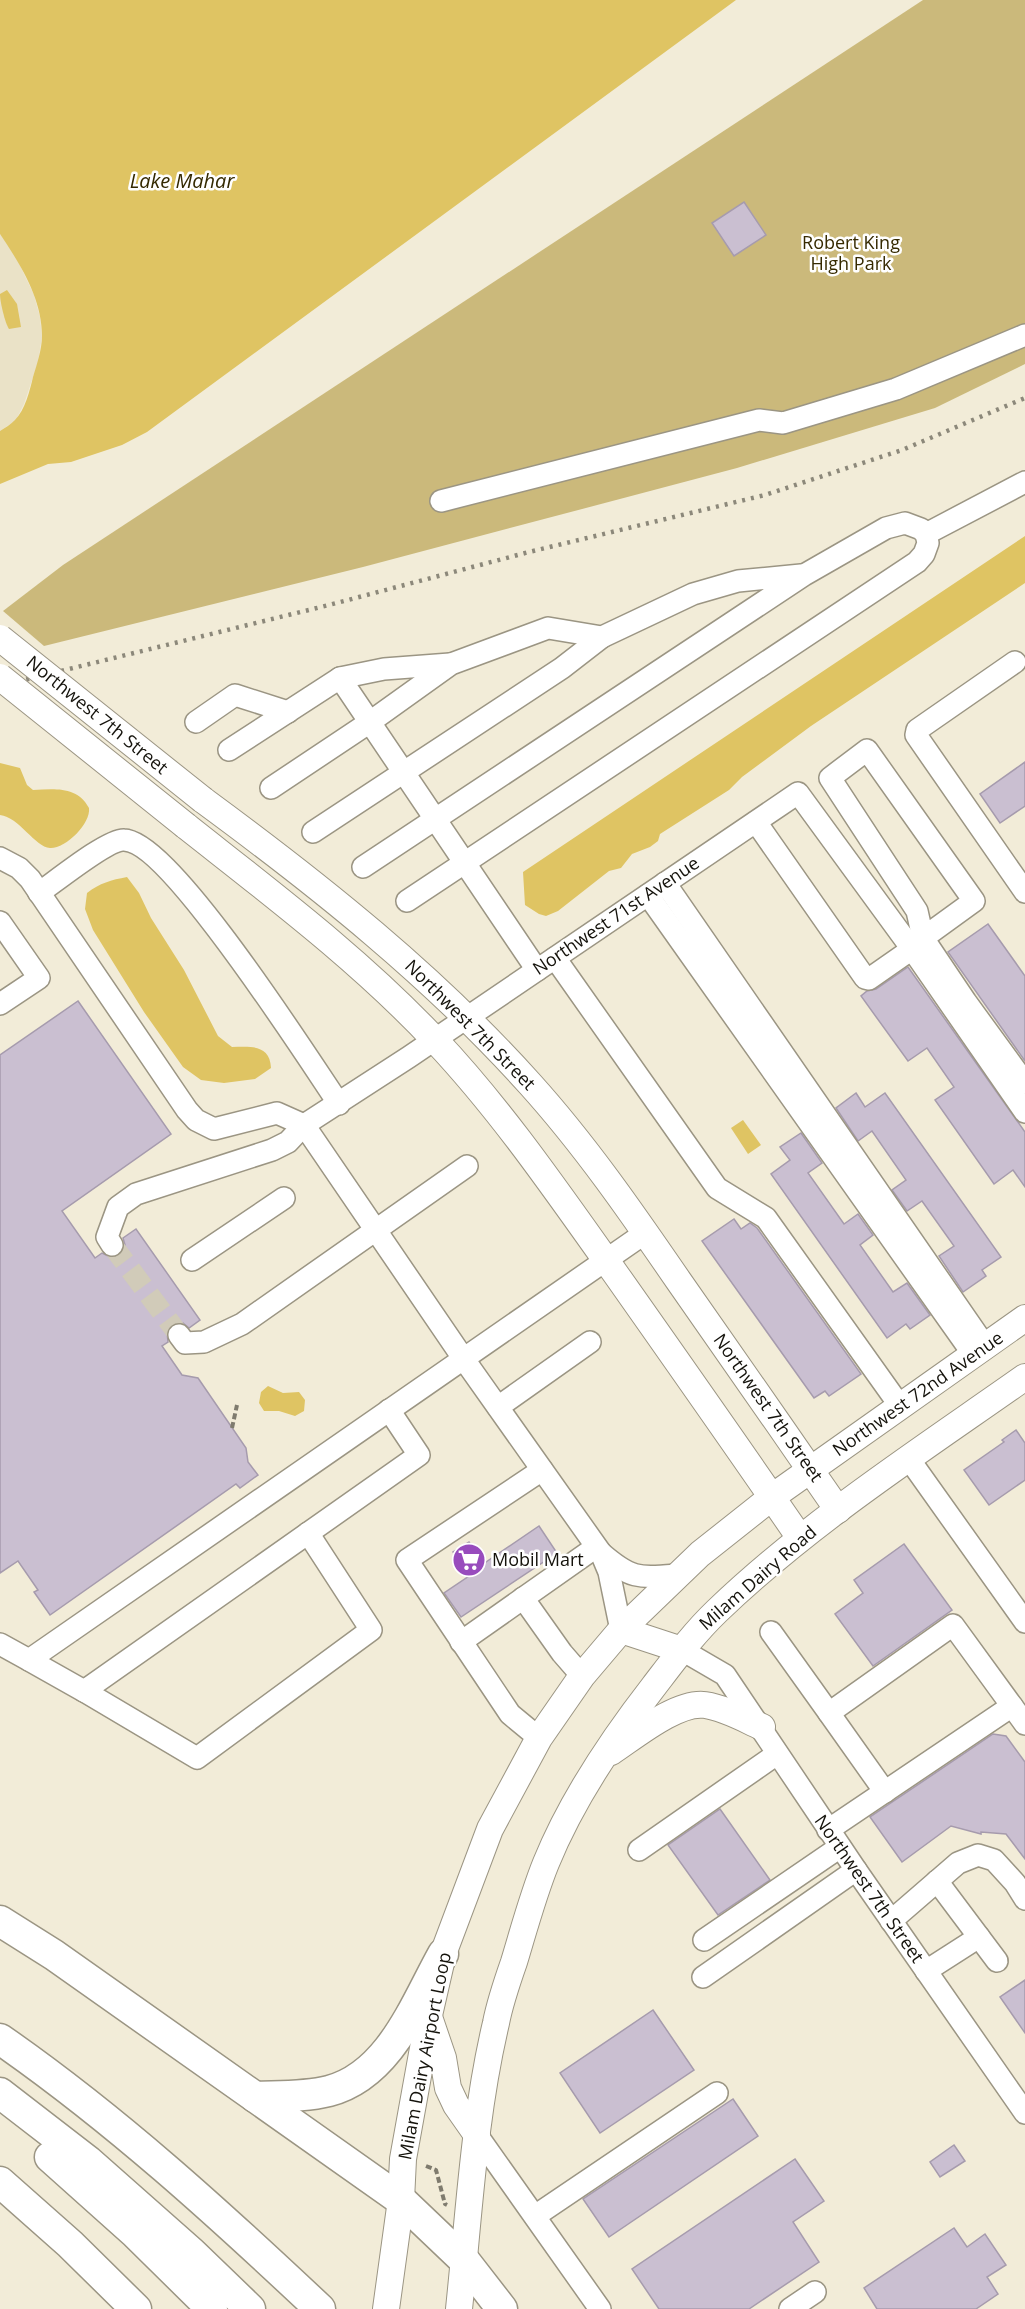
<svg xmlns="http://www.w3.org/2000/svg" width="1025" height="2309" font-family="'Open Sans',sans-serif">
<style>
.built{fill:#eae2c7}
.green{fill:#cbb97b}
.water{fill:#dfc463}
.building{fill:#cabfd1;stroke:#a69bad;stroke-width:1.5}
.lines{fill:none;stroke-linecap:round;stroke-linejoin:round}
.minor-tunnel{stroke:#d1cbb9;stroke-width:21;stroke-dasharray:21 10;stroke-linecap:butt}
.minor-casing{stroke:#9b9583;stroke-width:24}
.major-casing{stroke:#9b9583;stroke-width:28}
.highway-casing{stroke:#9b9583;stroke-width:33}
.path{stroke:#7f7b6e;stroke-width:4;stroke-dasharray:6 3;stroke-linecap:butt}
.minor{stroke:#fff;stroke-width:21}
.major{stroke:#fff;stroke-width:26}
.highway{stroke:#fff;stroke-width:30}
.rail{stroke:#8c887a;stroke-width:4.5;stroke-dasharray:3 6;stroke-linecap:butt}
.major-bridge-casing{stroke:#9b9583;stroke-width:28;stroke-linecap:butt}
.major-bridge{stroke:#fff;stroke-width:26}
.labels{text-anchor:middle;stroke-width:5;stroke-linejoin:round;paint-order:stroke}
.park-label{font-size:18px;fill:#362a00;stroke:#fff}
.street-label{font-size:18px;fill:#14120b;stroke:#fff}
.poi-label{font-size:18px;fill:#14120b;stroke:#fff;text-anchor:start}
.water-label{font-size:20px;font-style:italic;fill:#342900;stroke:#fff}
</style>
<rect width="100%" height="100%" fill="#f2ecd8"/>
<path class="built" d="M0 234 16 257 34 295 40 317 42 337 38 362 24 404 16 420 0 431Z"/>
<path class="green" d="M923 0H1025V364L935 408 737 468 363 567 44 646 3 611 63 565Z"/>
<g class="water">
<path d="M0 0H736L147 432 122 445 71 462 48 464 0 484V431C5 428 11 424 15 420 25 410 30 390 33 377 37 364 42 349 42 336 42 298 20 264 0 234Z"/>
<path d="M7 290 17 304 21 327 9 329C5 323 0 302 0 294Z"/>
<path d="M1025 536V583L811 726 742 777 729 790 660 834 658 841 650 847 632 854 621 868 609 871 558 911 546 916 539 914 525 905 523 872Z"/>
<path d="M0 763 20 768 27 785 33 790C55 789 77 786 89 808 91 824 65 849 50 848 35 847 19 817 0 815Z"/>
<path d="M127 877 139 893 151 918 184 970 218 1036 232 1047C248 1047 270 1043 271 1068L255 1079 224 1083 201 1080 183 1067 144 1012 93 930 85 909 87 893C100 883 111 880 127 877Z"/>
<path d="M743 1120 761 1145 748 1154 731 1128Z"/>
<path d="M268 1386 283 1393 299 1392 305 1400 304 1411 295 1416 279 1411H264L259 1403 261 1392Z"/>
</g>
<g class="building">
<path d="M744 202 766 235 734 256 712 223Z"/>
<path d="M1025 762V806L1000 823 980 794Z"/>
<path d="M988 924 1025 976V1061L948 952Z"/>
<path d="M908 967 1025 1132V1187L1013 1170 994 1184 935 1100 954 1087 927 1048 908 1061 861 996 867 991 876 989Z"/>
<path d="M78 1001 171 1134 62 1211 95 1258 102 1253 112 1258 119 1255 125 1245 123 1238 136 1229 200 1320 189 1328 183 1323 172 1325 167 1331 168 1342 162 1346 182 1375 198 1378 246 1448 248 1462 258 1475 240 1488 236 1484 50 1615 34 1592 38 1590 18 1561 0 1573V1055Z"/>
<path d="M856 1093 865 1107 885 1093 1001 1257 982 1270 986 1276 963 1292 939 1256 954 1246 922 1201 907 1211 892 1190 906 1180 872 1131 858 1141 836 1108Z"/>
<path d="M801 1133 822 1163 808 1173 844 1224 858 1214 873 1235 860 1245 893 1292 907 1283 930 1315 910 1329 906 1324 887 1338 771 1174 790 1160 780 1147Z"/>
<path d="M734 1219 741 1229 750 1223 757 1228 861 1374 829 1396 825 1391 814 1398 702 1241Z"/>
<path d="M1016 1430 1025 1443V1480L989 1505 964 1470 1004 1442 1002 1440Z"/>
<path d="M539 1526 557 1553 461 1617 444 1593 469 1576 453 1552 469 1542 483 1564Z"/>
<path d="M904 1544 952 1610 873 1666 835 1614 863 1593 854 1580Z"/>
<path d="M993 1734 1006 1736 1025 1762V1859L1006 1834 981 1832V1834L951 1826 902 1862 870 1817Z"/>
<path d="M720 1809 770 1880 718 1915 668 1845Z"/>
<path d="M1025 1980V2033L1000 1997Z"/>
<path d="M653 2010 694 2070 600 2133 560 2073Z"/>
<path d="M733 2099 758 2136 609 2237 583 2199Z"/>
<path d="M954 2145 965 2161 940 2177 930 2162Z"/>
<path d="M795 2159 824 2201 793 2222 819 2262 749 2309H659L632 2269Z"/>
<path d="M954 2228 967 2247 985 2234 1006 2265 987 2277 998 2294 976 2309H877L864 2288Z"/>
</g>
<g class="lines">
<path class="minor-tunnel" d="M112 1245 179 1335"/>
<g class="minor-casing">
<g id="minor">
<path d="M441 501 759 420 783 423 896 389 1025 335"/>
<path d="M926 534 1025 482"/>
<path d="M1015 662 917 730 916 735 1025 892"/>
<path d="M340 678 537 970"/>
<path d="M196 722 235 695 288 712"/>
<path d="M229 750 340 678 384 669 450 664"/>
<path d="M271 788 370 722 451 664 548 628 602 637 693 594 738 581 801 575"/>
<path d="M756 822 865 978 869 979 912 949"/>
<path d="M313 832 562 668 602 637"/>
<path d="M0 858 19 868 30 879 187 1110 196 1120 214 1129 277 1113 304 1125 463 1358 601 1553 609 1572 621 1630"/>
<path d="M363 867 804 575 886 528 905 523 921 529 926 534 928 543 924 554 917 562 407 901"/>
<path d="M665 883 985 1346"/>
<path d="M39 893C55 882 108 839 124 840 170 841 309 1060 339 1104"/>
<path d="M648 895 973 1354"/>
<path d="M0 922 39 978 0 1004"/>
<path d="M923 938 974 901 867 750 830 778 917 911 923 938 966 1002 1025 1083"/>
<path d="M555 958 717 1188 766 1218 900 1406"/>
<path d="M112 1245 107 1237 118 1207 136 1194 272 1150 288 1142 304 1125 409 1057 798 793 912 949 1025 1112"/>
<path d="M192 1260 284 1198"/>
<path d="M179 1335 185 1343 204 1342 242 1324 467 1166"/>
<path d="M498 1407 590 1342"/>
<path d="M909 1459 1025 1622"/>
<path d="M601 1553C631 1579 638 1578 676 1575"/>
<path d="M523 1598 562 1653 582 1676"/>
<path d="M771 1632 829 1713 953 1625 1012 1706"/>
<path d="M461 1642 596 1547"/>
<path d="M0 1644 29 1660 645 1233"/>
<path d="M682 1650 725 1675 856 1870 1025 2113"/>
<path d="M29 1660 84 1691 419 1455 389 1410"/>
<path d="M84 1691 197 1758 371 1630 308 1533"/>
<path d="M829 1713 885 1792"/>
<path d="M539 1738 510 1714 407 1560 542 1470"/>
<path d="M828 1830 1012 1706 1025 1724"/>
<path d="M639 1850 777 1754"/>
<path d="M937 1881 997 1961"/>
<path d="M891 1921 958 1863 978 1855 994 1860 1015 1883 1025 1899"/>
<path d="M704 1940 840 1847"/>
<path d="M926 1971 979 1937"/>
<path d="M703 1977 856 1870"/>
<path d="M477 2135 600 2309"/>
<path d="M535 2216 717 2093"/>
<path d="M790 2309 815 2292"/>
</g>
</g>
<g class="major-casing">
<g id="major">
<path d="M203 800C320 886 433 976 530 1084 585 1145 632 1213 678 1280 732 1357 785 1433 838 1510"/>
<path d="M186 826C272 894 360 960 435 1040 502 1111 558 1193 615 1273 677 1361 739 1449 800 1538"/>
<path d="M621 1630 682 1650"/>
<path d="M611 1752C634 1737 677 1701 705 1705 725 1708 744 1719 762 1727"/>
<path d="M429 2017 443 2058 448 2088 456 2105 477 2135"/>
<path d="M386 2309 401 2200 403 2159 429 2015 443 1954 490 1829 539 1738 582 1676 621 1630 700 1554 772 1497 1025 1318"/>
<path d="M459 2309C469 2214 474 2116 496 2023 500 2002 507 1982 514 1962 524 1929 533 1895 546 1863 572 1799 612 1740 654 1686 674 1660 693 1634 717 1611 810 1522 920 1451 1025 1377"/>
</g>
</g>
<g class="highway-casing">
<g id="highway">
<path d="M0 1921 54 1955 401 2200 464 2260 502 2309"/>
<path d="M0 2039C115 2119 218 2213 320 2309"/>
<path d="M0 2093 88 2161 192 2253 250 2309"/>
<path d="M255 2097C280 2096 305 2097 329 2091 390 2075 415 2004 443 1954"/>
<path d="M50 2157 135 2233 212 2309"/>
<path d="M0 2182 70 2244 136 2309"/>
</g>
</g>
<g class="path">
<path d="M232 1428 237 1405"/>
<path d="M426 2166 436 2170 445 2204 447 2205"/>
</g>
<use href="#minor" class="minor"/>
<use href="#major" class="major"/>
<use href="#highway" class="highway"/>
<path class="rail" d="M0 686 329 605 529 552 765 495 902 450 1025 398"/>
<g class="major-bridge-casing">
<g id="major-bridge">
<path d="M0 638 203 800"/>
<path d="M0 677 186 826"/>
</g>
</g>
<use href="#major-bridge" class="major-bridge"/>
</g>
<defs>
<g id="supermarket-disc" transform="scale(1.725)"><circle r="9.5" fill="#984bbd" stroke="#fff"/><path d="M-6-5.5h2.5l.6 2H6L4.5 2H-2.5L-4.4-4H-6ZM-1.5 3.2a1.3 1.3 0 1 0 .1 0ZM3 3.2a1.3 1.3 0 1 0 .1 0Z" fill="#fff"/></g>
</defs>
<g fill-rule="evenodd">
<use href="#supermarket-disc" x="469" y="1560"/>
</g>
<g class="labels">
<g class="park-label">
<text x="851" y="249">Robert King<tspan x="851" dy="21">High Park</tspan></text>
</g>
<g class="street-label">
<text transform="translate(97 715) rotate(39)" y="6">Northwest 7th Street</text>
<text transform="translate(616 916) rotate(-34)" y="6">Northwest 71st Avenue</text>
<text transform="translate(470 1025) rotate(45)" y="6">Northwest 7th Street</text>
<text transform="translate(918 1394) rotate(-35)" y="6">Northwest 72nd Avenue</text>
<text transform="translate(768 1408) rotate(55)" y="6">Northwest 7th Street</text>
<text transform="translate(758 1578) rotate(-41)" y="6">Milam Dairy Road</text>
<text transform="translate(869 1889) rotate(55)" y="6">Northwest 7th Street</text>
<text transform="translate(425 2056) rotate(-79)" y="6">Milam Dairy Airport Loop</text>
</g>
<g class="poi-label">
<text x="492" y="1566">Mobil Mart</text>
</g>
<g class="water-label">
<text x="182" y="188">Lake Mahar</text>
</g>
</g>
</svg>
